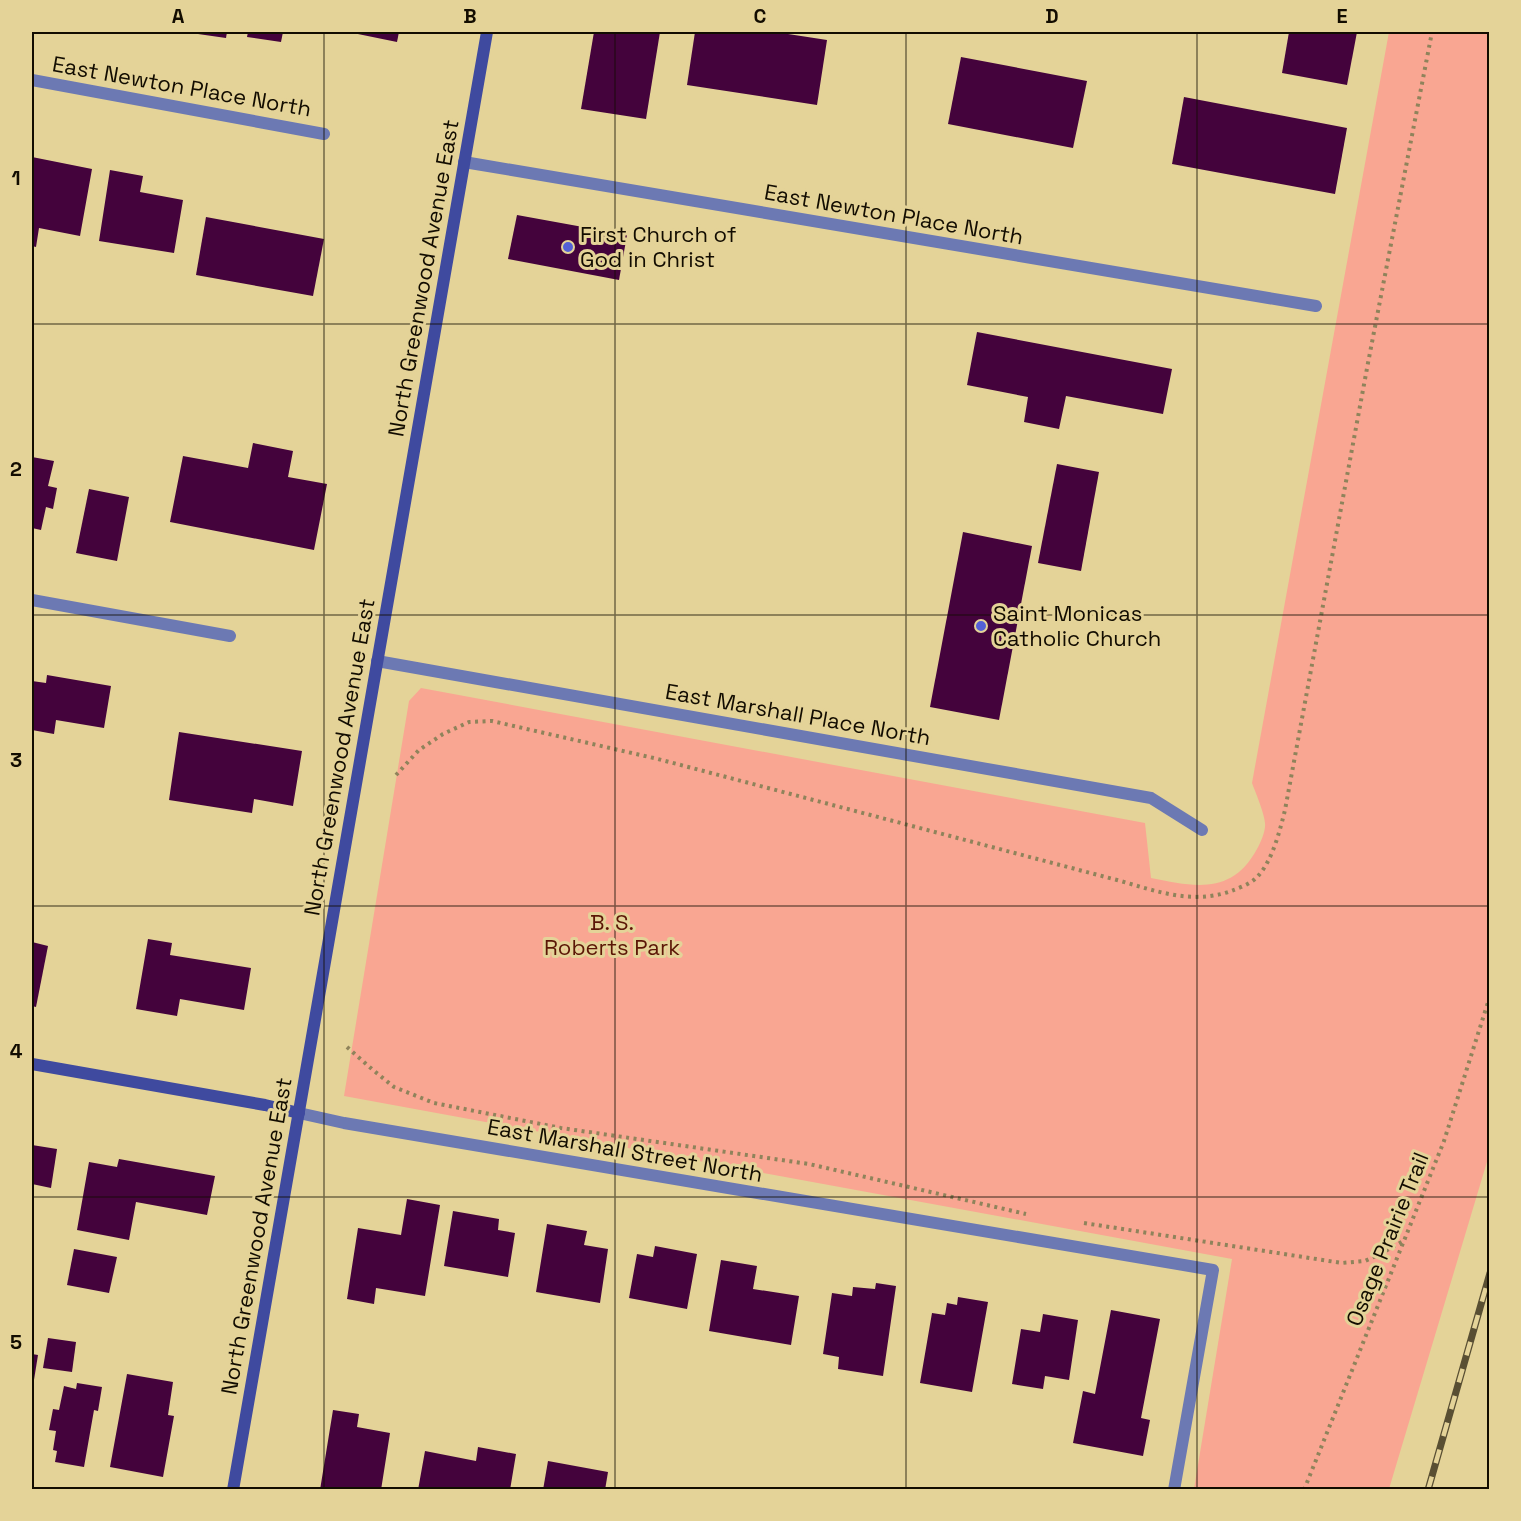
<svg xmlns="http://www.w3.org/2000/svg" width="1521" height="1521" font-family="'Space Grotesk',sans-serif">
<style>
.green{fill:#f9a692}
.building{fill:#44033c}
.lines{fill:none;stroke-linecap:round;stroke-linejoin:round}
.path{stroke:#8f835b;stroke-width:4;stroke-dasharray:3 4.5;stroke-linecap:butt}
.street{stroke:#6c79b3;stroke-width:12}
.secondary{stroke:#3f4a9f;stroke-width:12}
.rail-casing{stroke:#594f33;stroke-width:7}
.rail{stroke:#e4d398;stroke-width:4.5;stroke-dasharray:14;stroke-linecap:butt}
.grid{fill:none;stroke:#120c00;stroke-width:1.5;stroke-opacity:0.55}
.poi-dot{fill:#5360d6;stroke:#e4d398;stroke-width:2}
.labels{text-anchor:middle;stroke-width:6;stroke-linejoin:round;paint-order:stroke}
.street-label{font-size:22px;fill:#120c00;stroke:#e4d398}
.poi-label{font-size:22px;fill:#120c00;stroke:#e4d398;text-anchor:start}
.park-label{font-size:22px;fill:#5b1606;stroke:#e4d398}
.neatline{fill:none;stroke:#120c00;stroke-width:2}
.grid-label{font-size:20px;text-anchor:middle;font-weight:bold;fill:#120c00}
</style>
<rect width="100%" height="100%" fill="#e4d398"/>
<path class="green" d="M1389 32H1489V1155L1389 1489H1194L1232 1259 344 1096 409 701 421 688 1145 823 1151 878C1195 887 1232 895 1257 849 1261 842 1266 830 1265 823 1264 812 1256 794 1252 783Z"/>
<g class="building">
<path d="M191 32H227L226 38 191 33Z"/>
<path d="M248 32H283L281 42 247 37Z"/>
<path d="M354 32H399L397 42 353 33Z"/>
<path d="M594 32H660L646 119 581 109Z"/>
<path d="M695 32H775L827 40 817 105 687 85Z"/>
<path d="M1289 32H1357L1347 85 1282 73Z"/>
<path d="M961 57 1087 81 1073 148 948 124Z"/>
<path d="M1184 97 1347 128 1335 194 1172 164Z"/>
<path d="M32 157 92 169 80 236 39 228 36 247 32 246Z"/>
<path d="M110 170 143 176 140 192 183 200 174 253 99 241Z"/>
<path d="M517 215 627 235 619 280 508 259Z"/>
<path d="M206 217 324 239 313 296 196 275Z"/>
<path d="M977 332 1172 369 1163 414 1066 396 1059 429 1024 422 1028 397 967 385Z"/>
<path d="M253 443 293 451 288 477 327 484 314 550 170 522 183 456 248 468Z"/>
<path d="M32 457 54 461 48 486 57 488 53 509 46 507 41 530 32 528Z"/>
<path d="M1057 464 1099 472 1081 571 1038 563Z"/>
<path d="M89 489 129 497 117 561 76 553Z"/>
<path d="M963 532 1032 546 999 720 930 707Z"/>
<path d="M47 675 111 686 104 728 56 720 54 734 32 730V681L46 683Z"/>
<path d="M179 732 302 751 293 806 254 799 252 813 169 800Z"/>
<path d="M148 939 172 943 170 955 251 968 244 1010 180 999 177 1016 136 1009Z"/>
<path d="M32 942 48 946 36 1007 32 1006Z"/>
<path d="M32 1145 57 1149 51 1188 32 1184Z"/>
<path d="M119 1159 215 1176 207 1215 136 1202 129 1240 77 1230 89 1162 117 1167Z"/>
<path d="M407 1199 440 1205 425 1296 376 1288 374 1304 347 1299 358 1228 401 1235Z"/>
<path d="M453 1211 499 1219 498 1230 515 1233 508 1277 444 1266Z"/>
<path d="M547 1224 587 1231 584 1245 608 1249 600 1303 536 1292Z"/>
<path d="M655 1246 697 1254 687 1309 629 1298 637 1254 653 1257Z"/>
<path d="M74 1249 117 1257 109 1293 67 1285Z"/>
<path d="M721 1260 757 1266 753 1289 799 1296 791 1345 709 1331Z"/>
<path d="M876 1283 896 1286 883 1376 838 1369 839 1357 823 1354 832 1293 852 1296 853 1287 875 1289Z"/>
<path d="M958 1297 988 1302 972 1392 920 1383 932 1313 945 1315 947 1303 957 1305Z"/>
<path d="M1111 1310 1160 1319 1141 1418 1150 1420 1143 1456 1073 1443 1083 1391 1095 1394Z"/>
<path d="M1043 1314 1078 1320 1069 1380 1045 1376 1043 1389 1012 1384 1021 1329 1040 1332Z"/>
<path d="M48 1338 76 1342 72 1372 43 1368Z"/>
<path d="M32 1354 38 1355 33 1386H32Z"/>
<path d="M127 1374 173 1382 168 1415 174 1416 163 1477 110 1467Z"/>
<path d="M77 1383 102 1387 98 1411 94 1410 84 1467 55 1462 57 1451 53 1450 56 1431 49 1430 53 1409 59 1410 64 1386 76 1389Z"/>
<path d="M333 1410 359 1414 357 1427 390 1433 381 1490H320Z"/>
<path d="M478 1447 516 1454 510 1490H418L425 1451 476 1461Z"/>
<path d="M548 1461 608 1472 605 1490H543Z"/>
</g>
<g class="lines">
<g class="path">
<path d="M396 775 419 750 443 734 469 722 492 721 658 759 1117 880C1156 891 1192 905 1231 891 1239 888 1250 884 1256 878 1272 863 1280 830 1285 810L1368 363 1432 32"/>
<path d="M347 1047 373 1070 394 1087 434 1103 561 1128 809 1164 1026 1214"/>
<path d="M1084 1223 1342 1263 1365 1261 1382 1253 1405 1240"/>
<path d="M1304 1490 1444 1141 1490 996"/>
</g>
<g class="street">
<path d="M32 80 324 134"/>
<path d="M464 162 1316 306"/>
<path d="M32 600 230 636"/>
<path d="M377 661 1151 798 1202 830"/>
<path d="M299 1113 344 1123 1213 1270 1174 1490"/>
</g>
<g class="secondary">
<path d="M32 1064 265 1105 299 1113"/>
<path d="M233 1490 487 32"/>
</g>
<g class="rail-casing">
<path id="rail" d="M1428 1490 1490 1273"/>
</g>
<use href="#rail" class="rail"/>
</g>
<path class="grid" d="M324 32V1490M615 32V1490M906 32V1490M1197 32V1490M32 324H1490M32 615H1490M32 906H1490M32 1197H1490"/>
<g class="poi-dot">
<circle cx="568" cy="247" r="6"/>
<circle cx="981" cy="626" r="6"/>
</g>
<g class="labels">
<g class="street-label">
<text transform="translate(182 86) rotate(10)" y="8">East Newton Place North</text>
<text transform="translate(894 214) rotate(10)" y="8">East Newton Place North</text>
<text transform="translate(423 278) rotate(-80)" y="8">North Greenwood Avenue East</text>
<text transform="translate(798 714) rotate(10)" y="8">East Marshall Place North</text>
<text transform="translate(339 757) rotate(-80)" y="8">North Greenwood Avenue East</text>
<text transform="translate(625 1150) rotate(10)" y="8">East Marshall Street North</text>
<text transform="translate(256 1236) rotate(-80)" y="8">North Greenwood Avenue East</text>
<text transform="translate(1387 1239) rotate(-68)" y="8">Osage Prairie Trail</text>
</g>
<g class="poi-label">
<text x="580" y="242">First Church of<tspan x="580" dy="25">God in Christ</tspan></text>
<text x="993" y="621">Saint Monicas<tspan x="993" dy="25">Catholic Church</tspan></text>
</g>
<g class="park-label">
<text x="612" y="930">B. S.<tspan x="612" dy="25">Roberts Park</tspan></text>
</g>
</g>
<rect width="1521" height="1521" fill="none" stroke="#e4d398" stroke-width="66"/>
<rect x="33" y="33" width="1455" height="1455" class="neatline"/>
<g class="grid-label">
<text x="178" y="23">A</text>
<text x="470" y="23">B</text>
<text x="760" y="23">C</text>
<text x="1052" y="23">D</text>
<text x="1342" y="23">E</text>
<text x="16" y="185">1</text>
<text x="16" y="476">2</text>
<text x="16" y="767">3</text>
<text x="16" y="1058">4</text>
<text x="16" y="1349">5</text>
</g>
</svg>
